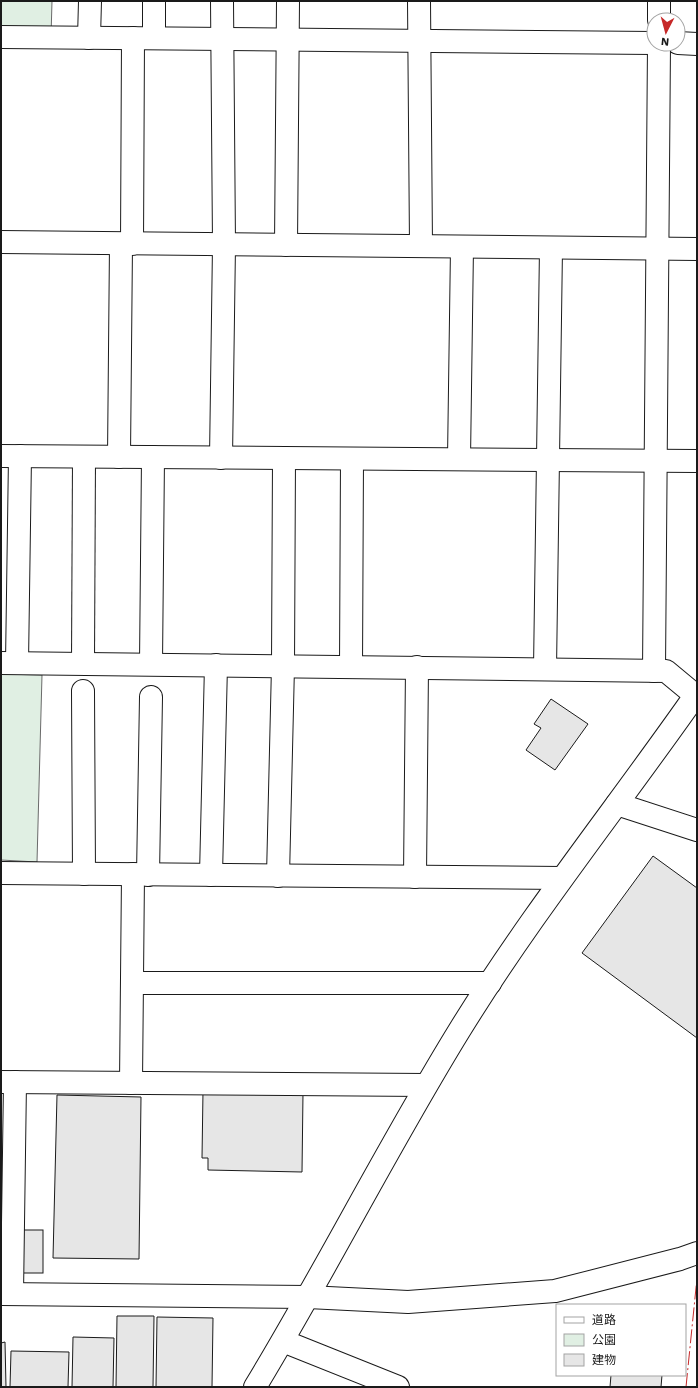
<svg xmlns="http://www.w3.org/2000/svg" width="698" height="1388" font-family="'Work Sans','Noto Sans JP',sans-serif">
<style>
.green{fill:#e0efe3;stroke:#6a6a6a}
.building{fill:#e6e6e6;stroke:#1a1a1a}
.lines{fill:none;stroke-linecap:round;stroke-linejoin:round}
.minor-casing{stroke:#1a1a1a;stroke-width:24}
.minor{stroke:#fff;stroke-width:22}
.power{stroke:#c62828;stroke-width:1;stroke-dasharray:14 3 2 3;stroke-linecap:butt}
</style>
<rect width="100%" height="100%" fill="#fff"/>
<g class="green">
<path d="M1 1H52L51 37H1Z"/>
<path d="M1 674 42 675 37 862 1 860Z"/>
</g>
<g class="building">
<path d="M551 699 588 724 555 770 526 750 541 728 534 724Z"/>
<path d="M653 856 697 888V1038L582 953Z"/>
<path d="M203 1091 303 1093 302 1172 208 1170V1158H202Z"/>
<path d="M57 1095 141 1097 139 1259 53 1258Z"/>
<path d="M1 1212H5L4 1277H1Z"/>
<rect x="23" y="1230" width="20" height="43"/>
<path d="M117 1316H154L153 1387H116Z"/>
<path d="M157 1317 213 1318 212 1387H156Z"/>
<path d="M73 1337 114 1338 113 1387H72Z"/>
<path d="M5 1342 6 1387H1V1343Z"/>
<path d="M11 1351 69 1352 68 1387H10Z"/>
<path d="M611 1375H662L661 1387H610Z"/>
</g>
<g class="lines">
<g class="minor-casing">
<g id="minor">
<path d="M419 1 421 246"/>
<path d="M659 1V20"/>
<path d="M1 37 654 43"/>
<path d="M89 38 90 1"/>
<path d="M154 38V1"/>
<path d="M678 43 697 44"/>
<path d="M1 242 697 249"/>
<path d="M132 244 133 38"/>
<path d="M286 245 288 1"/>
<path d="M1 456 697 461"/>
<path d="M119 457 121 244"/>
<path d="M221 458 224 245 222 1"/>
<path d="M459 459 462 247"/>
<path d="M1 663 666 671 695 695"/>
<path d="M17 663 20 456"/>
<path d="M83 663 84 457"/>
<path d="M151 664 153 457"/>
<path d="M351 667 352 459"/>
<path d="M545 669 551 248"/>
<path d="M654 671 659 44"/>
<path d="M83 691 84 874"/>
<path d="M617 804 697 830"/>
<path d="M1 873 562 878"/>
<path d="M148 875 151 697"/>
<path d="M211 875 216 665"/>
<path d="M278 876 283 666 284 458"/>
<path d="M415 877 417 667"/>
<path d="M132 983H490"/>
<path d="M1 1082 426 1085"/>
<path d="M131 1083 133 874"/>
<path d="M1 1294 308 1297 408 1302 555 1291 680 1259 697 1253"/>
<path d="M12 1294 15 1082"/>
<path d="M283 1341 398 1387"/>
<path d="M255 1387C326 1270 387 1148 459 1031 531 914 618 806 697 693"/>
</g>
</g>
<use href="#minor" class="minor"/>
<path class="power" d="M686 1387 697 1278"/>
</g>
<rect width="698" height="1388" fill="none" stroke="#1a1a1a" stroke-width="4"/>
<rect x="556" y="1304" width="130" height="72" fill="#ffffff" stroke="#a3a3a3"/>
<rect x="564" y="1317" width="20" height="6" fill="#ffffff" stroke="#a3a3a3"/>
<text x="592" y="1324" font-size="12" fill="#1a1a1a">道路</text>
<rect x="564" y="1334" width="20" height="12" fill="#e0efe3" stroke="#a3a3a3"/>
<text x="592" y="1344" font-size="12" fill="#1a1a1a">公園</text>
<rect x="564" y="1354" width="20" height="12" fill="#e6e6e6" stroke="#a3a3a3"/>
<text x="592" y="1364" font-size="12" fill="#1a1a1a">建物</text>
<g transform="translate(666 32) rotate(186)"><circle r="19" fill="#ffffff" stroke="#a3a3a3"/>
<path d="M0-3L7 15L0 10L-7 15Z" fill="#c62828"/>
<text y="-6" font-size="11" font-weight="bold" text-anchor="middle" fill="#1a1a1a">N</text>
</g>
</svg>
